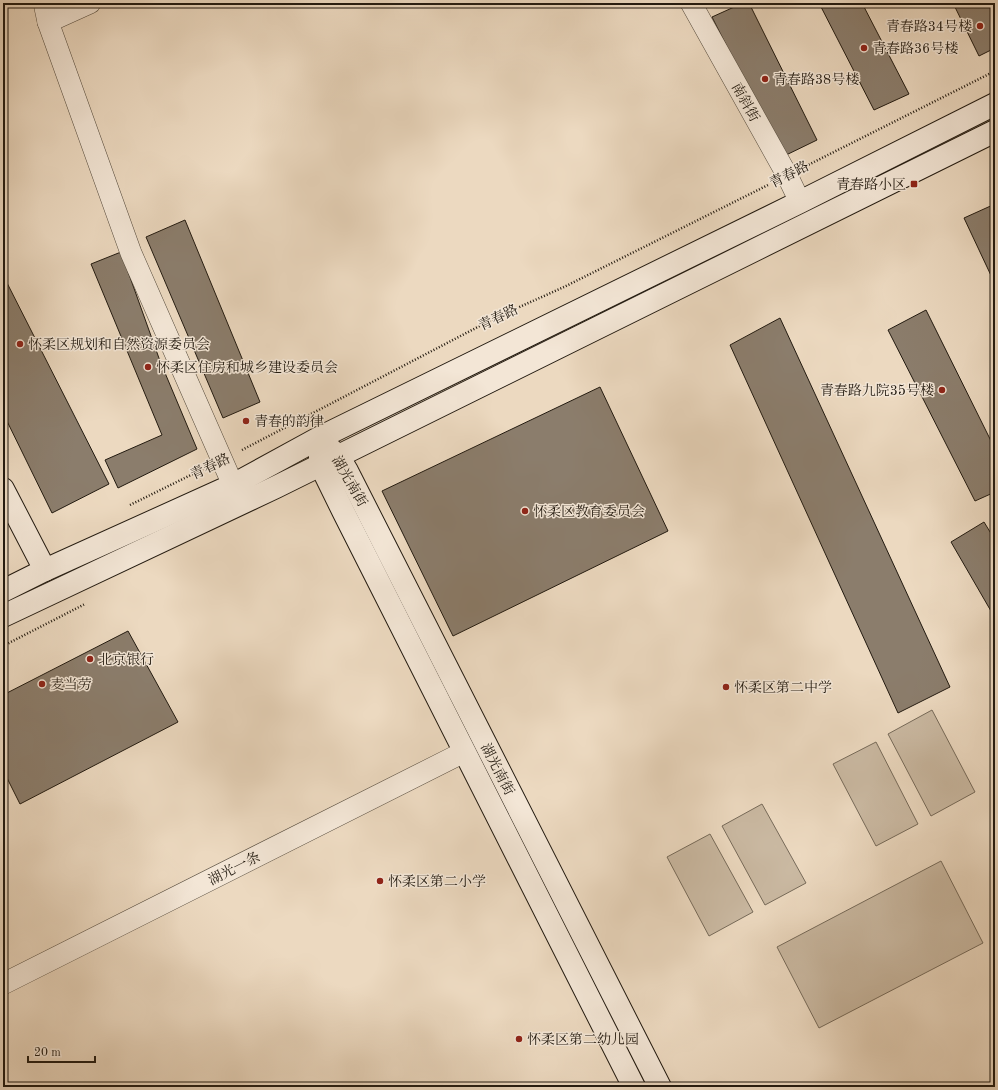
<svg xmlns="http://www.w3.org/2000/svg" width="998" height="1090" font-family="'Old Standard TT','Noto Serif SC',serif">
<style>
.green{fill:#cab9a2;stroke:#766a59}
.building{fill:#8b7d6c;stroke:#221a10}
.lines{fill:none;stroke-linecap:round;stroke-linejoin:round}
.street-casing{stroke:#544a3c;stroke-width:22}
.secondary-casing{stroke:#221a10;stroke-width:24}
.path{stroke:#221a10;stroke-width:2.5;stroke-dasharray:1 2;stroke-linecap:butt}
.street{stroke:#f3e6d6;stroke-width:21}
.secondary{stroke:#f3e6d6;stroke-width:22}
.poi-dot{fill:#8f2418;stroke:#f3e6d6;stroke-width:1.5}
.labels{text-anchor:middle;stroke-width:3;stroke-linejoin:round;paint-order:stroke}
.poi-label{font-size:14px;fill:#221a10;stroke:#f3e6d6;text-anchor:start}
.street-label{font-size:14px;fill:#221a10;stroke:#f3e6d6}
</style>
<rect width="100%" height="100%" fill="#ecd9c0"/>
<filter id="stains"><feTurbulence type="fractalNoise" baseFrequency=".005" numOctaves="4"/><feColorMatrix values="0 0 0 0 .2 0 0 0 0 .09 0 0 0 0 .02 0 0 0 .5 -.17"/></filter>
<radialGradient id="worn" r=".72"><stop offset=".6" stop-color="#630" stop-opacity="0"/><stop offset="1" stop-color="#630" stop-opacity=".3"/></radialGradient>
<g class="green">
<path d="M932 710 975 792 931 816 888 734Z"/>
<path d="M876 742 918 824 876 846 833 764Z"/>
<path d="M762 804 806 883 765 905 722 826Z"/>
<path d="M710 834 753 912 709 936 667 857Z"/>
<path d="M941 861 983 943 819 1028 777 947Z"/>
</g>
<g class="building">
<path d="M743 3H749L817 140 782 157 712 17Z"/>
<path d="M819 3H862L909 94 874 110Z"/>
<path d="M953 3H995V48L979 56Z"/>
<path d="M995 204V284L964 218Z"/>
<path d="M185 220 260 402 223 418 146 237Z"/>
<path d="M121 252 160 361 197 449 118 488 105 460 162 435 91 264Z"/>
<path d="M3 275 109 484 52 513 3 413Z"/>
<path d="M926 310 995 449V492L975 501 888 330Z"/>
<path d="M780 318 950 687 898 713 730 345Z"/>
<path d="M600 387 668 531 453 636 382 491Z"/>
<path d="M984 522 995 540V618L951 542Z"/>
<path d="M128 631 178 722 20 804 3 770V695Z"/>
</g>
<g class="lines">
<g class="street-casing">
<g id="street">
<path d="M44 3 48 22 131 253 233 485"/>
<path d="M691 3 787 175 800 202"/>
<path d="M48 22 90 3"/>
<path d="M3 984 464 752"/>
</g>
</g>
<g class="secondary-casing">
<g id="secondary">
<path d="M327 446 338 456 347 471 660 1087"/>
<path d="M320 449V464L344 513 634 1087"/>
<path d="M3 489 45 570"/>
<path d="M3 591 45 570 233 485 319 438 800 202 995 104"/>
<path d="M3 616 276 487 995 131"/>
</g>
</g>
<g class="path">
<path d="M806 166 995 71"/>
<path d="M242 450 495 318 564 287 768 185"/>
<path d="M130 505 203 469"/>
<path d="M3 646 85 604"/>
</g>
<use href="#street" class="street"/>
<use href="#secondary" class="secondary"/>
</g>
<g class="poi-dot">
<circle cx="980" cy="26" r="4"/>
<circle cx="864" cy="48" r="4"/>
<circle cx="765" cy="79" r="4"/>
<rect x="910" y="180" width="8" height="8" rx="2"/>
<circle cx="20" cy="344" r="4"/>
<circle cx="148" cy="367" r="4"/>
<circle cx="942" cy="390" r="4"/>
<circle cx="246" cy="421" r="4"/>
<circle cx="525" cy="511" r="4"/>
<circle cx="90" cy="659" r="4"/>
<circle cx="42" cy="684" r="4"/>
<circle cx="726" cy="687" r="4"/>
<circle cx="380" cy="881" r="4"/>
<circle cx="519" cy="1039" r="4"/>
</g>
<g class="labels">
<g class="poi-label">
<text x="972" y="31" text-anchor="end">青春路34号楼</text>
<text x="872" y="53">青春路36号楼</text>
<text x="773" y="84">青春路38号楼</text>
<text x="906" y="189" text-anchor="end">青春路小区</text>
<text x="28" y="349">怀柔区规划和自然资源委员会</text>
<text x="156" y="372">怀柔区住房和城乡建设委员会</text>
<text x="934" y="395" text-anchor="end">青春路九院35号楼</text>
<text x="254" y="426">青春的韵律</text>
<text x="533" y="516">怀柔区教育委员会</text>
<text x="98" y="664">北京银行</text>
<text x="50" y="689">麦当劳</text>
<text x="734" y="692">怀柔区第二中学</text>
<text x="388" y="886">怀柔区第二小学</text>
<text x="527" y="1044">怀柔区第二幼儿园</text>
</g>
<g class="street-label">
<text transform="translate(746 102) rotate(61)" y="5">南斜街</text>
<text transform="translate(789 174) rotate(-27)" y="5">青春路</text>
<text transform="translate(498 317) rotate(-26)" y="5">青春路</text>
<text transform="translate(210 466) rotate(-26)" y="5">青春路</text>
<text transform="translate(350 481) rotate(60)" y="5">湖光南街</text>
<text transform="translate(498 769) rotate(63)" y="5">湖光南街</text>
<text transform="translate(234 868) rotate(-27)" y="5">湖光一条</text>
</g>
</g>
<rect width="998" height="1090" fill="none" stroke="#ecd9c0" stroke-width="16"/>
<rect x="4" y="4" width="990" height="1082" fill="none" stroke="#221a10" stroke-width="2"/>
<rect x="8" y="8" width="982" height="1074" fill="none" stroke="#221a10"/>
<path d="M28 1056v6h67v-6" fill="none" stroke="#221a10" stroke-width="2"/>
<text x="34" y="1056" font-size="12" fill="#221a10" stroke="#f3e6d6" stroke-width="3" paint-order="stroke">20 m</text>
<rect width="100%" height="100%" filter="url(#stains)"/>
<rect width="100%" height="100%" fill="url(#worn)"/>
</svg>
